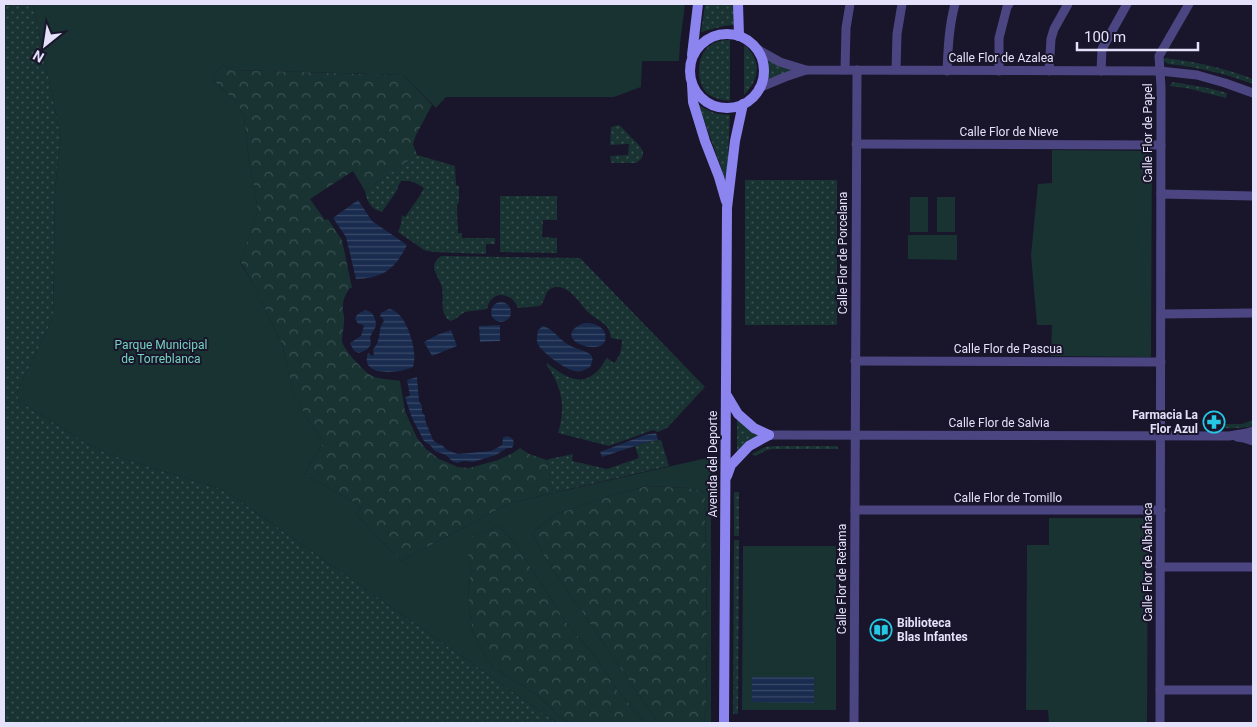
<svg xmlns="http://www.w3.org/2000/svg" width="1257" height="727" font-family="Roboto,sans-serif">
<style>
.grass{fill:url(#grass-dots)}
.forest{fill:url(#forest-crowns)}
.park{fill:#193333}
.water{fill:url(#water-rules)}
.lines{fill:none;stroke-linecap:round;stroke-linejoin:round}
.street{stroke:#4b4682;stroke-width:9}
.secondary{stroke:#8c85ef;stroke-width:10}
.labels{text-anchor:middle;stroke-width:4;stroke-linejoin:round;paint-order:stroke}
.street-label{font-size:12px;fill:#e5e1fb;stroke:#19152a}
.park-label{font-size:12px;fill:#75d3c0;stroke:#19152a}
.poi-label{font-size:12px;font-weight:bold;fill:#e5e1fb;stroke:#19152a;text-anchor:end}
</style>
<defs>
<pattern id="grass-dots" width="8" height="8" patternUnits="userSpaceOnUse" patternTransform="scale(1.25)"><rect width="8" height="8" fill="#193333"/><path d="M2 2h.1M6 6h.1" fill="none" stroke="#3a5051" stroke-width="1.8" stroke-linecap="round"/></pattern>
<pattern id="forest-crowns" width="20" height="18" patternUnits="userSpaceOnUse" patternTransform="scale(1.25)"><rect width="20" height="18" fill="#193333"/><path d="M2 6a3 3 0 1 1 6 0M12 15a3 3 0 1 1 6 0" fill="none" stroke="#3a5051"/></pattern>
<pattern id="water-rules" width="6" height="5" patternUnits="userSpaceOnUse" patternTransform="scale(1.25)"><rect width="6" height="5" fill="#192c4f"/><path d="M0 2.5h6" fill="none" stroke="#3a4a69"/></pattern>
</defs>
<rect width="100%" height="100%" fill="#19152a"/>
<g class="grass">
<path d="M4 4H33L61 137 55 189 53 318 17 392 19 401 81 440 108 454 224 490 557 723H4Z"/>
<path d="M705 4H734V25L724 26 701 32Z"/>
<path d="M730 40V101C721 100 711 98 705 91 696 79 697 57 708 47 714 41 723 40 730 40Z"/>
<path d="M744 45C762 60 760 79 744 95Z"/>
<path d="M1163 58C1194 61 1224 68 1253 79V84C1226 74 1198 67 1168 64L1164 61Z"/>
<path d="M767 59 795 70 766 81 768 70Z"/>
<path d="M1173 82 1208 88 1227 93 1226 98 1186 88 1169 86Z"/>
<path d="M698 104C709 112 716 114 730 115L727 177 725 178Z"/>
<path d="M619 125C623 128 625 131 628 134 635 142 653 153 636 163H612L611 162 610 156 628 155 629 144 610 145 611 127Z"/>
<path d="M417 155 455 166 456 185 459 186V202L457 205 458 233H462V238H495V244H486V254L433 252 424 250 398 232 401 224 402 215 405 217 419 197 424 188C419 185 414 181 408 181 406 181 404 181 401 181L397 188 398 189 382 212C371 209 367 202 365 191Z"/>
<rect x="745" y="180" width="92" height="145"/>
<path d="M500 196H557V220H543L542 237 557 238V253L500 252Z"/>
<path d="M441 256 580 258 705 387 667 428 658 432 653 430 609 446 558 433C566 407 562 386 546 364L547 363C561 374 578 387 594 374 600 370 603 363 607 358L614 363C620 357 622 348 622 340L611 338C610 334 610 331 607 327 602 321 595 318 589 313 580 305 571 286 556 287 543 289 547 300 540 306L518 308C511 291 491 290 487 309 482 310 468 311 465 312 459 315 458 319 450 321 439 314 444 299 442 288 441 281 433 271 434 266 435 261 437 259 441 256Z"/>
<path d="M737 419 751 431 761 435 737 452Z"/>
<path d="M1253 420V426C1241 429 1227 428 1214 428V424H1242Z"/>
<path d="M661 440 669 466 553 493 547 460 549 459 573 454 572 461 607 469 639 458 635 446 650 441Z"/>
<path d="M774 446H837L838 449H774L767 450 755 456 752 454 765 447Z"/>
<rect x="734" y="492" width="5" height="44"/>
<path d="M734 540H739L738 714H733Z"/>
</g>
<g class="forest">
<path d="M222 65 233 70 403 75 432 105 416 135 413 144 417 155 365 191 353 171 310 199 325 220 328 219 342 240 352 288H350C345 294 342 302 343 310 343 314 345 317 344 321 344 328 342 334 342 341 343 349 362 369 369 374 377 380 391 379 400 381L405 411 417 438 426 449 439 459 458 467 469 468 498 460 513 453 520 448 529 454 547 460 553 493 510 503 401 561 356 514 362 507 304 474 324 442 306 417 293 391 282 344 252 282 240 261 258 211 248 154 244 117 236 102 213 80 217 71Z"/>
<path d="M647 486 689 488 705 492 707 628 706 708 704 723H658L569 593 545 558 532 533 556 514 613 495Z"/>
<path d="M499 526 515 543 566 622 598 660 617 690 633 708 645 723H570L560 717 538 695 505 675 488 662 472 629 468 597 471 566 463 539Z"/>
</g>
<g class="park">
<path d="M33 4H685L680 43 679 61H642L641 87 614 97H446L436 108 403 75 233 70 222 65 217 71 213 80 236 102 244 117 248 154 258 211 240 262 252 282 282 344 293 391 306 417 324 442 304 474 362 507 356 514 401 561 510 503 711 457V723H704L706 708 707 628 705 492 689 488 647 486 613 495 556 514 532 533 545 558 658 723H645L633 708 617 690 598 660 566 622 515 543 499 526 464 539 471 566 468 597 472 629 488 662 505 675 538 695 560 717 570 723H557L224 490 108 454 81 440 19 401 17 392 53 318 55 189 61 137Z"/>
<path d="M1052 150 1152 151 1151 357 1051 356 1052 325H1037L1031 255 1038 184 1052 183Z"/>
<rect x="910" y="197" width="18" height="35"/>
<rect x="937" y="197" width="18" height="35"/>
<path d="M908 235H957V260L908 259Z"/>
<path d="M1049 518H1148L1147 723H1049L1048 710H1026L1027 545H1049Z"/>
<path d="M743 546H836V710H742Z"/>
</g>
<g class="water">
<path d="M358 200 372 221 407 245C395 269 384 278 356 279L346 237 333 218Z"/>
<circle cx="501" cy="312" r="10"/>
<path d="M389 309C406 310 419 353 413 367 400 373 359 378 368 353L372 356 374 354 373 349C382 341 377 329 384 321L382 317H380L381 313Z"/>
<path d="M365 310C373 311 376 318 376 326L370 337 371 344 370 346 366 350 359 353 354 351 350 343 361 336 364 326 361 324H358L355 318 358 314Z"/>
<path d="M585 323C594 322 609 328 605 341 601 351 582 347 576 342 565 334 576 325 585 323Z"/>
<path d="M500 325V341L480 342 479 326Z"/>
<path d="M543 326C554 329 559 340 569 345 574 348 589 352 591 355 594 359 592 363 590 367 585 370 581 372 575 371 566 370 539 351 537 342 536 338 538 334 538 330Z"/>
<path d="M451 330 457 346 432 356 424 342 437 335Z"/>
<path d="M417 377 419 401 422 406V412L425 416V420L433 440 438 444 442 445 447 450 458 454 491 451 502 445 503 438 506 436C511 437 513 438 514 443L512 448H507L496 455 473 462 464 461 457 463 452 461 446 455 435 451 429 444 424 441 412 418 405 397 410 396 407 380Z"/>
<path d="M656 433 658 440 650 441 602 457 600 452 645 435Z"/>
<path d="M752 677H814V703L752 702Z"/>
</g>
<g class="lines">
<g class="street">
<path d="M757 49 780 62 806 70 1160 71 1197 75 1225 83 1253 93"/>
<path d="M845 70 846 28 850 4"/>
<path d="M896 70 897 34 902 4"/>
<path d="M947 71C948 48 949 26 955 4"/>
<path d="M999 71V38L1007 7 1009 4"/>
<path d="M1049 71 1051 39 1054 29 1068 4"/>
<path d="M1101 71 1102 49 1127 4"/>
<path d="M759 88 785 77 806 70"/>
<path d="M856 144 1161 145"/>
<path d="M1161 194 1253 196"/>
<path d="M1161 314 1253 313"/>
<path d="M855 361 1161 362"/>
<path d="M769 435 1229 436 1247 433 1253 431"/>
<path d="M1237 437 1244 438 1253 441"/>
<path d="M855 510H1161"/>
<path d="M1160 567H1253"/>
<path d="M1160 690H1253"/>
<path d="M854 723 857 70"/>
<path d="M1160 723 1161 87 1159 56 1189 4"/>
</g>
<g class="secondary">
<path d="M738 4 739 36"/>
<circle cx="727" cy="71" r="37"/>
<path d="M692 55 698 4"/>
<path d="M692 84 693 102 705 141 719 177 726 201"/>
<path d="M726 394 738 414 754 428 769 435"/>
<path d="M727 476 731 465 749 446 769 435"/>
<path d="M724 723 727 208 735 141 743 104"/>
</g>
</g>
<defs>
<g id="pharmacy-ring" transform="scale(1.125)"><circle r="9.5" fill="#19152a" stroke="#26c7e2" stroke-width="1.5"/><path d="M-2-6h4v4h4v4h-4v4h-4v-4h-4v-4h4Z" fill="#26c7e2"/></g>
<g id="library-ring" transform="scale(1.125)"><circle r="9.5" fill="#19152a" stroke="#26c7e2" stroke-width="1.5"/><path d="M-6-4Q-3-5.5-.7-3.5V5Q-3 3-6 4ZM6-4Q3-5.5 .7-3.5V5Q3 3 6 4Z" fill="#26c7e2"/></g>
</defs>
<g fill-rule="evenodd">
<use href="#pharmacy-ring" x="1214" y="422"/>
<use href="#library-ring" x="881" y="630"/>
</g>
<g class="labels">
<g class="street-label">
<text x="1001" y="62">Calle Flor de Azalea</text>
<text x="1009" y="136">Calle Flor de Nieve</text>
<text transform="translate(1148 133) rotate(-90)" y="4">Calle Flor de Papel</text>
<text transform="translate(843 253) rotate(-90)" y="4">Calle Flor de Porcelana</text>
<text x="1008" y="353">Calle Flor de Pascua</text>
<text x="999" y="427">Calle Flor de Salvia</text>
<text transform="translate(713 464) rotate(-90)" y="4">Avenida del Deporte</text>
<text x="1008" y="502">Calle Flor de Tomillo</text>
<text transform="translate(1148 562) rotate(-90)" y="4">Calle Flor de Albahaca</text>
<text transform="translate(842 579) rotate(-90)" y="4">Calle Flor de Retama</text>
</g>
<g class="park-label">
<text x="161" y="349">Parque Municipal<tspan x="161" dy="14">de Torreblanca</tspan></text>
</g>
<g class="poi-label">
<text x="1198" y="419">Farmacia La<tspan x="1198" dy="14">Flor Azul</tspan></text>
<text x="897" y="627" text-anchor="start">Biblioteca<tspan x="897" dy="14">Blas Infantes</tspan></text>
</g>
</g>
<rect width="1257" height="727" fill="none" stroke="#e5e1fb" stroke-width="10"/>
<g transform="translate(45 45) rotate(210)" stroke="#19152a" stroke-width="4" paint-order="stroke">
<path d="M0-4L9 19L0 12L-9 19Z" fill="#e5e1fb"/>
<text y="-8" font-size="14" font-weight="bold" text-anchor="middle" fill="#e5e1fb">N</text>
</g>
<path d="M1077 42v8h121v-8" fill="none" stroke="#e5e1fb" stroke-width="2.5"/>
<text x="1084" y="42" font-size="15" fill="#e5e1fb" stroke="#19152a" stroke-width="4" paint-order="stroke">100 m</text>
</svg>
